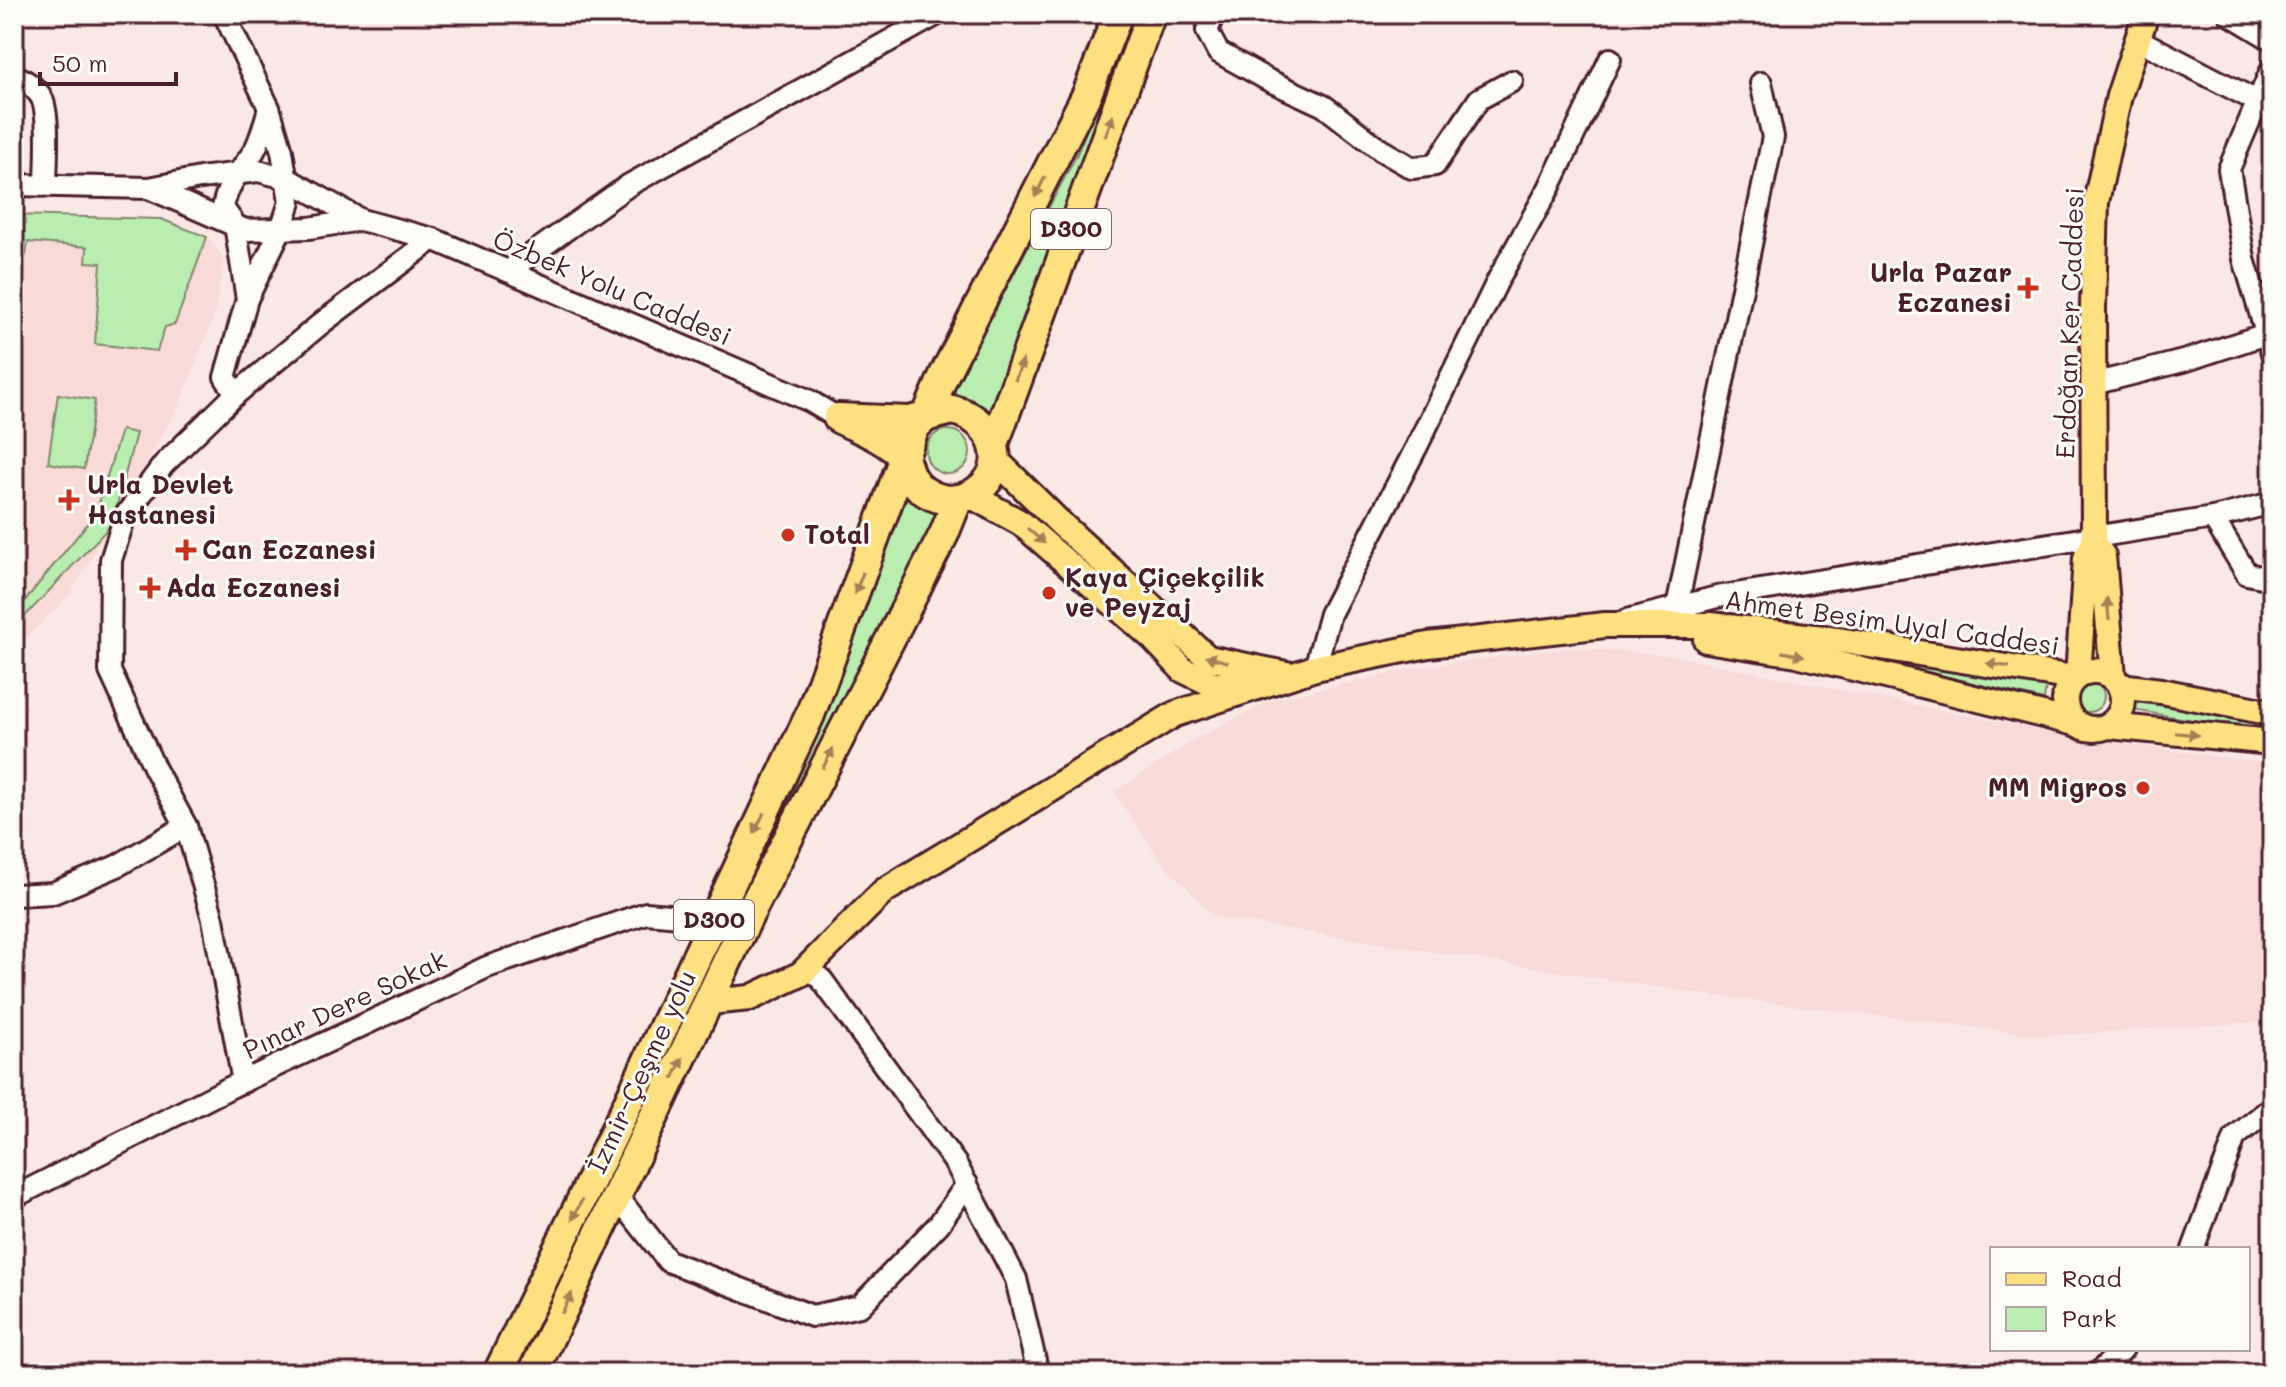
<svg xmlns="http://www.w3.org/2000/svg" width="2286" height="1387" font-family="Mali,sans-serif">
<style>
.built{fill:#f8dad6}
.green{fill:#b9eeb0;stroke:#82866e;stroke-width:2}
.lines{fill:none;stroke-linecap:round;stroke-linejoin:round}
.minor-casing{stroke:#4a1f2b;stroke-width:26}
.major-casing{stroke:#4a1f2b;stroke-width:30}
.highway-casing{stroke:#4a1f2b;stroke-width:34}
.minor{stroke:#fdfcf7;stroke-width:20}
.major{stroke:#fde080;stroke-width:24}
.highway{stroke:#fde080;stroke-width:28}
.oneway{fill:#a48056}
.poi-dot{fill:#c8321e;stroke:#fdfcf7;stroke-width:3}
.labels{text-anchor:middle;stroke-width:6;stroke-linejoin:round;paint-order:stroke}
.shield{fill:#fdfcf7;stroke:#806168;stroke-width:2}
.shield-label{font-size:24px;font-weight:bold;fill:#4a1f2b}
.poi-label{font-size:26px;font-weight:bold;fill:#4a1f2b;stroke:#fdfcf7;text-anchor:start}
.street-label{font-size:26px;fill:#4a1f2b;stroke:#fdfcf7}
</style>
<rect width="100%" height="100%" fill="#fae8e4"/>
<filter id="ink" filterUnits="userSpaceOnUse"><feTurbulence type="fractalNoise" baseFrequency=".0125" numOctaves="2"/><feDisplacementMap in="SourceGraphic" scale="16" xChannelSelector="R" yChannelSelector="G"/><feConvolveMatrix kernelMatrix="1 2 1 2 8 2 1 2 1" color-interpolation-filters="sRGB"/></filter>
<g filter="url(#ink)">
<g class="built">
<path d="M14 215 161 219 207 237 224 258 215 313 179 406 71 593 14 650Z"/>
<path d="M1569 648 1668 655 2072 737 2272 764V1021L2045 1036 1700 994 1214 917 1158 857 1114 792 1192 741 1272 700 1420 667Z"/>
</g>
<g class="green">
<path d="M1133 14H1139L988 413 949 397 1077 154Z"/>
<path d="M14 215 161 219 207 237 175 324 165 327 157 351 95 344 101 263 86 262 87 247 28 242 26 255 14 254Z"/>
<path d="M58 394 95 400 84 469 48 463Z"/>
<path d="M121 430 136 433 112 524 14 628V610L23 603 96 513Z"/>
<circle cx="948" cy="452" r="22"/>
<path d="M909 492 943 507 610 1177 802 766Z"/>
<path d="M1916 663 2047 679 2044 700 1915 669Z"/>
<circle cx="2088" cy="696" r="16"/>
<path d="M2129 691 2262 722 2261 727 2240 728 2127 709Z"/>
</g>
<g class="lines">
<g class="minor-casing">
<g id="minor">
<path d="M224 14 269 108 282 151 290 202 281 229 247 299 225 377 236 394"/>
<path d="M1214 14 1207 31 1218 52 1268 80 1324 106 1381 150 1412 168 1435 165 1479 99 1512 81"/>
<path d="M2229 14 2272 40"/>
<path d="M2139 40 2272 109"/>
<path d="M2272 68 2229 169 2244 259 2272 353"/>
<path d="M14 75C24 80 33 85 40 95 51 111 46 164 46 185"/>
<path d="M14 185 149 188 200 178 258 171 286 178 361 220 433 239 808 400 838 418"/>
<path d="M149 188 245 230 309 228 361 220"/>
<path d="M508 271 629 185 938 14"/>
<path d="M247 299 235 225 223 208C227 183 241 171 254 151 261 139 265 122 269 108"/>
<path d="M2093 384 2187 360 2272 332"/>
<path d="M2213 518 2247 574 2272 579"/>
<path d="M1677 607 1773 137 1761 83"/>
<path d="M1627 620 1717 597 2213 518 2272 503"/>
<path d="M1315 668 1330 614 1416 448 1499 278 1549 188 1610 59"/>
<path d="M14 895 53 893 117 866 186 826"/>
<path d="M809 967 822 980 956 1164 1016 1279 1038 1373"/>
<path d="M243 1082 213 919 186 826 155 769 110 671 111 560 125 516 164 464 236 394 323 322 433 239"/>
<path d="M617 1196 668 1261 812 1316 860 1306 939 1224 967 1184"/>
<path d="M14 1197 231 1087 487 967 646 913 714 919"/>
<path d="M2193 1249 2235 1137 2272 1107"/>
<path d="M2098 1373 2123 1349"/>
</g>
</g>
<g class="major-casing">
<g id="major">
<path d="M995 459 1061 524 1208 658 1291 675"/>
<path d="M970 495 1021 523 1154 639 1183 670 1214 685 1243 684"/>
<path d="M1706 640 1797 654 2075 723"/>
<circle cx="2094" cy="700" r="29"/>
<path d="M2078 676 2086 558 2094 544"/>
<path d="M2113 677 2103 556 2094 544V537L2093 306 2096 202 2119 96 2146 14"/>
<path d="M2120 686 2161 691 2272 713"/>
<path d="M2109 726 2272 742"/>
<path d="M709 1002 750 998 801 974 884 891 1175 714 1315 668 1428 645 1605 625H1711L1832 639 2074 678"/>
</g>
</g>
<g class="highway-casing">
<g id="highway">
<path d="M953 410C998 421 1013 473 970 495 950 506 923 497 911 477 907 470 907 461 901 455 885 438 859 429 838 418L909 421Z"/>
<path d="M994 444 1151 14"/>
<path d="M498 1373 612 1137 810 715 915 427 926 417 944 375 1087 94 1118 14"/>
<path d="M533 1373 750 913 944 534 958 499"/>
</g>
</g>
<use href="#minor" class="minor"/>
<use href="#major" class="major"/>
<use href="#highway" class="highway"/>
</g>
<defs><path id="oneway-solid" d="M-6-.8H1V-3.2L6.5 0L1 3.2V.8H-6Z" transform="scale(2)"/></defs>
<g class="oneway">
<use href="#oneway-solid" transform="translate(1109 126) rotate(-70)"/>
<use href="#oneway-solid" transform="translate(1040 187) rotate(117)"/>
<use href="#oneway-solid" transform="translate(1019 370) rotate(-70)"/>
<use href="#oneway-solid" transform="translate(1036 536) rotate(41)"/>
<use href="#oneway-solid" transform="translate(859 583) rotate(111)"/>
<use href="#oneway-solid" transform="translate(2108 609) rotate(-95)"/>
<use href="#oneway-solid" transform="translate(1793 654) rotate(10)"/>
<use href="#oneway-solid" transform="translate(1217 659) rotate(-163)"/>
<use href="#oneway-solid" transform="translate(1998 665) rotate(-171)"/>
<use href="#oneway-solid" transform="translate(2187 734) rotate(6)"/>
<use href="#oneway-solid" transform="translate(828 758) rotate(-63)"/>
<use href="#oneway-solid" transform="translate(759 823) rotate(116)"/>
<use href="#oneway-solid" transform="translate(678 1068) rotate(-65)"/>
<use href="#oneway-solid" transform="translate(577 1210) rotate(116)"/>
<use href="#oneway-solid" transform="translate(567 1303) rotate(-64)"/>
</g>
</g>
<g class="poi-dot">
<path d="M2024 276h8v8h8v8h-8v8h-8v-8h-8v-8h8z"/>
<path d="M65 488h8v8h8v8h-8v8h-8v-8h-8v-8h8z"/>
<circle cx="788" cy="535" r="8"/>
<path d="M182 538h8v8h8v8h-8v8h-8v-8h-8v-8h8z"/>
<path d="M146 576h8v8h8v8h-8v8h-8v-8h-8v-8h8z"/>
<circle cx="1049" cy="593" r="8"/>
<circle cx="2143" cy="788" r="8"/>
</g>
<g class="labels">
<g class="shield">
<rect x="1031" y="209" width="80" height="40" rx="6"/>
<rect x="674" y="900" width="80" height="40" rx="6"/>
</g>
<g class="shield-label">
<text x="1071" y="237">D300</text>
<text x="714" y="928">D300</text>
</g>
<g class="poi-label">
<text x="2012" y="282" text-anchor="end">Urla Pazar<tspan x="2012" dy="30">Eczanesi</tspan></text>
<text x="87" y="494">Urla Devlet<tspan x="87" dy="30">Hastanesi</tspan></text>
<text x="804" y="544">Total</text>
<text x="202" y="559">Can Eczanesi</text>
<text x="1065" y="587">Kaya Çiçekçilik<tspan x="1065" dy="30">ve Peyzaj</tspan></text>
<text x="166" y="597">Ada Eczanesi</text>
<text x="2127" y="797" text-anchor="end">MM Migros</text>
</g>
<g class="street-label">
<text transform="translate(612 288) rotate(23)" y="9">Özbek Yolu Caddesi</text>
<text transform="translate(2070 323) rotate(-88)" y="9">Erdoğan Ker Caddesi</text>
<text transform="translate(1892 623) rotate(8)" y="9">Ahmet Besim Uyal Caddesi</text>
<text transform="translate(345 1005) rotate(-25)" y="9">Pınar Dere Sokak</text>
<text transform="translate(642 1072) rotate(-65)" y="9">İzmir-Çeşme yolu</text>
</g>
</g>
<rect width="2286" height="1387" fill="none" stroke="#fdfcf7" stroke-width="48"/>
<rect x="24" y="24" width="2238" height="1339" fill="none" stroke="#4a1f2b" stroke-width="3" filter="url(#ink)"/>
<rect x="1990" y="1247" width="260" height="104" fill="#fdfcf7" stroke="#b5a4a5" stroke-width="2"/>
<rect x="2006" y="1273" width="40" height="12" fill="#fde080" stroke="#b5a4a5" stroke-width="2"/>
<text x="2062" y="1287" font-size="24" fill="#4a1f2b">Road</text>
<rect x="2006" y="1307" width="40" height="24" fill="#b9eeb0" stroke="#b5a4a5" stroke-width="2"/>
<text x="2062" y="1327" font-size="24" fill="#4a1f2b">Park</text>
<path d="M40 72v12h136v-12" fill="none" stroke="#4a1f2b" stroke-width="4"/>
<text x="52" y="72" font-size="24" fill="#4a1f2b" stroke="#fdfcf7" stroke-width="6" paint-order="stroke">50 m</text>
</svg>
